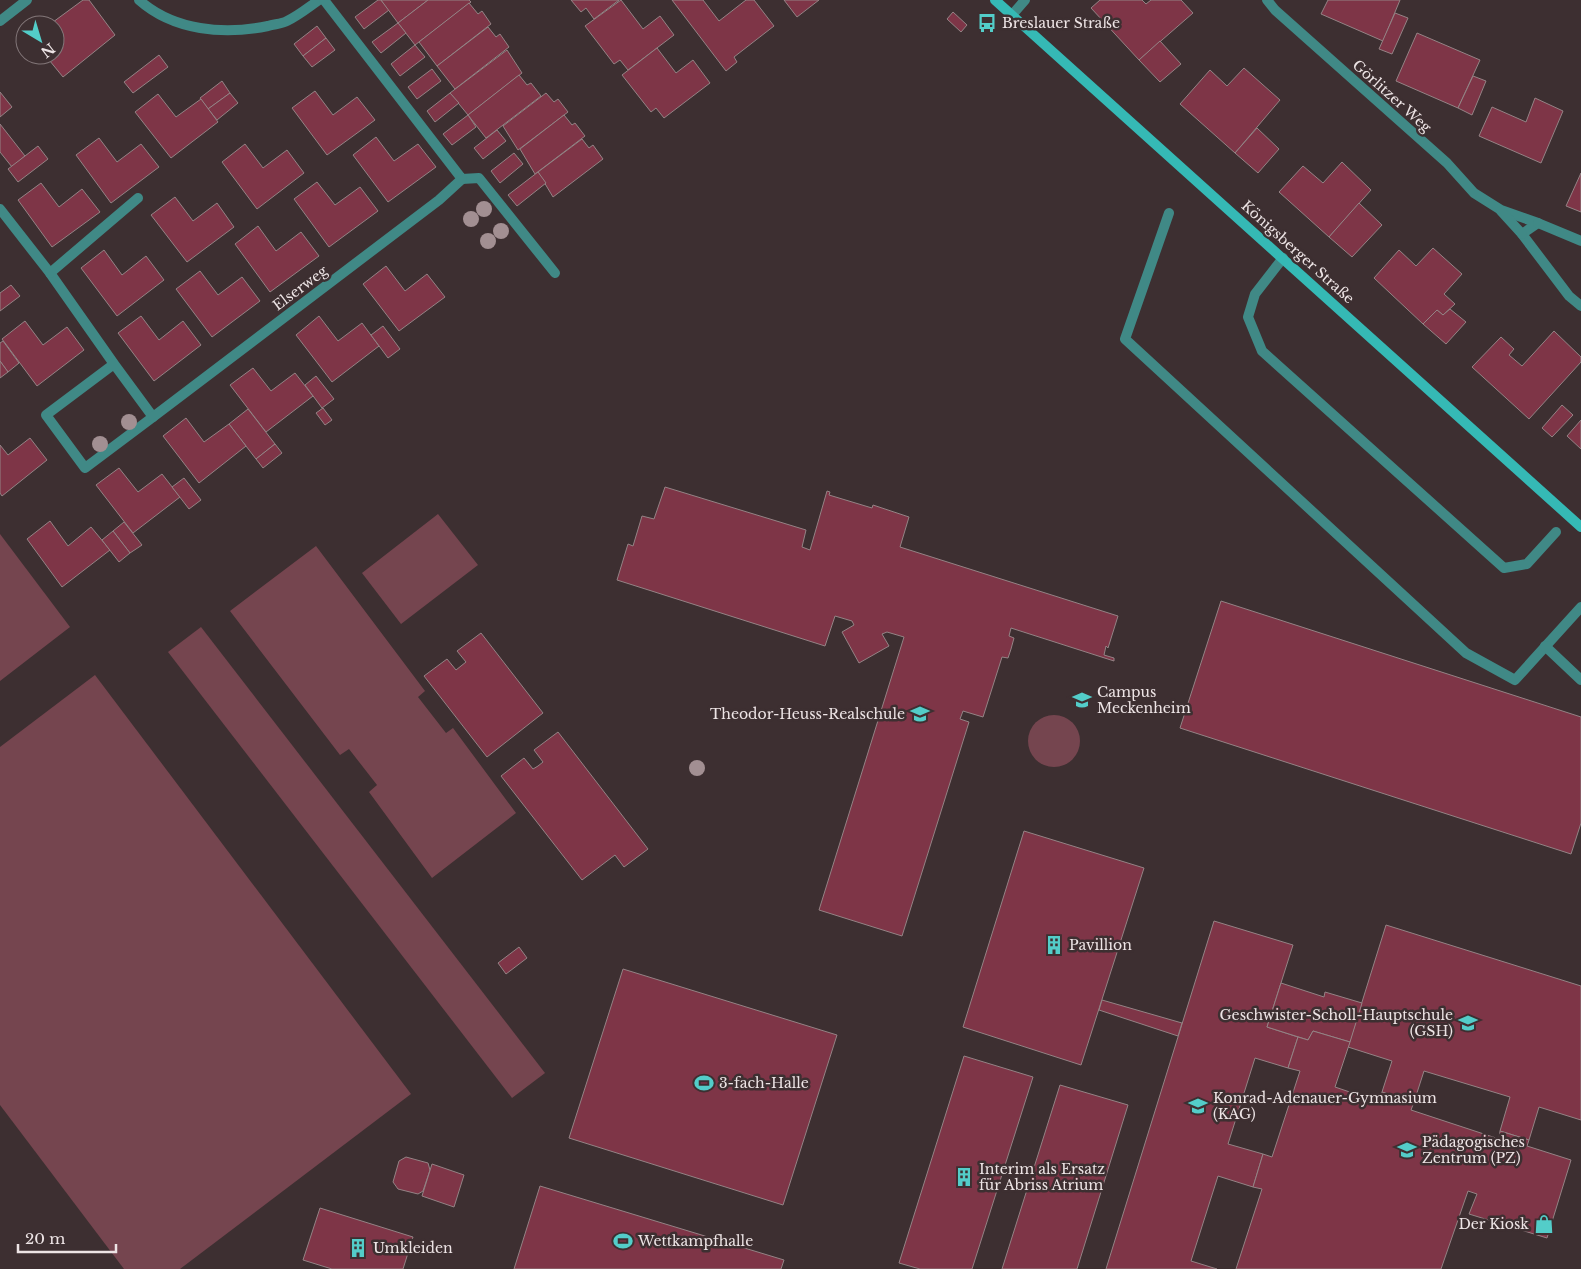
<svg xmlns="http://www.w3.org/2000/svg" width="1581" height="1269" font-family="'Libre Baskerville',serif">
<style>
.green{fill:#75454f}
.building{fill:#7e3547;stroke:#948385}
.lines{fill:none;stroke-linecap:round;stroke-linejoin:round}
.lane{stroke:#408986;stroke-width:10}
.street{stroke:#408986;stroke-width:10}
.secondary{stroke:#35b9b5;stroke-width:10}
.tree{fill:#a28f92}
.labels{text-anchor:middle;stroke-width:5;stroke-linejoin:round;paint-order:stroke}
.poi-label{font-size:14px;fill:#ede4e5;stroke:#3d2f31;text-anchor:start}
.street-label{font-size:14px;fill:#ede4e5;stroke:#3d2f31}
</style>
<rect width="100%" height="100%" fill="#3d2f31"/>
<g class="green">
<path d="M438 514 478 565 401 624 362 573Z"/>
<path d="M0 534 70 627 0 681Z"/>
<path d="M316 546 425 691 418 697 446 733 453 728 516 813 432 878 369 792 377 785 349 749 340 755 230 611Z"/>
<path d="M201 627 545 1073 512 1098 168 652Z"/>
<path d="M95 675 411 1094 180 1269H124L0 1105V747Z"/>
<circle cx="1054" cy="741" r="26"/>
</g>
<g class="building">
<path d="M83 0H89L115 35 63 77 45 55H55V25H49Z"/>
<path d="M378 0H381L389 10 364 29 355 17Z"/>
<path d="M381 0H428L398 23Z"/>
<path d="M428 0H469L471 2 415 45 398 23Z"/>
<path d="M571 0H619L594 19 586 8 581 12Z"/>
<path d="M621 0 643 29 660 16 674 35 628 70 620 60 614 64 585 26Z"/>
<path d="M672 0H703L719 21 746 0H754L774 26 734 57 737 62 726 71Z"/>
<path d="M784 0H819L797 17Z"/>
<path d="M1100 0H1142L1146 4 1151 0H1181L1193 13 1139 60 1091 8Z"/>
<path d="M1328 0H1400L1383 41 1321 14Z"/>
<path d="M469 3 478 14 482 11 491 24 437 66 419 42Z"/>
<path d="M953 12 967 25 961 32 947 19Z"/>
<path d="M1395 13 1408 18 1392 54 1379 49Z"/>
<path d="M398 23 406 33 381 53 372 42Z"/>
<path d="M317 26 326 38 303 56 294 44Z"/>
<path d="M488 27 496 37 500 34 509 47 455 89 437 66Z"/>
<path d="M1417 33 1480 60 1458 108 1396 81Z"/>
<path d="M326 38 335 50 312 67 303 56Z"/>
<path d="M1160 41 1181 64 1160 82 1139 60Z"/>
<path d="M415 45 425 57 400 76 391 64Z"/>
<path d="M657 48 676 73 693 60 710 83 664 118 656 108 651 112 622 75Z"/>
<path d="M507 50 522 73 468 115 450 93Z"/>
<path d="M159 55 168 67 133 93 124 82Z"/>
<path d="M1244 68 1280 100 1235 153 1180 104 1210 70 1227 86Z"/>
<path d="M432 69 441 81 417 99 408 87Z"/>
<path d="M519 75 527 85 531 83 541 96 486 138 468 115Z"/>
<path d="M1473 76 1486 81 1472 115 1458 108Z"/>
<path d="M222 81 230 93 208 109 200 98Z"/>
<path d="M315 91 333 115 357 97 375 120 327 155 292 108Z"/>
<path d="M0 92 12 107 0 117Z"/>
<path d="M230 93 238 103 217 120 208 109Z"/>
<path d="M450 93 459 103 435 122 427 111Z"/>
<path d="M546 93 554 102 558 99 568 112 518 150 503 126Z"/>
<path d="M158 94 176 117 201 99 218 122 171 158 135 112Z"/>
<path d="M1535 98 1563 111 1541 163 1479 136 1492 107 1526 122Z"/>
<path d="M468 115 476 127 452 145 443 134Z"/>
<path d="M564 115 572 125 575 123 585 136 535 174 520 149Z"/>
<path d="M0 124 25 156 12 167 0 152Z"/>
<path d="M1257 128 1279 149 1258 173 1235 153Z"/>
<path d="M497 130 506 141 483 159 474 148Z"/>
<path d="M376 137 394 161 418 144 436 167 388 202 353 155Z"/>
<path d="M99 138 117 162 141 144 159 167 111 203 76 155Z"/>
<path d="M582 139 589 148 593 145 603 159 553 197 538 172Z"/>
<path d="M245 144 263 168 287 150 304 173 257 209 222 162Z"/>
<path d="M38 146 48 159 18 182 8 169Z"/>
<path d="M514 153 523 164 500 183 491 171Z"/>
<path d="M1342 162 1371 190 1329 237 1279 192 1303 166 1323 183Z"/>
<path d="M538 172 546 183 517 206 508 195Z"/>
<path d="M1581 173V212L1566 206Z"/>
<path d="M317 182 335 205 360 187 378 211 329 247 294 199Z"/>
<path d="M41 183 59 207 82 189 100 212 52 247 18 200Z"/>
<path d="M175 197 193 221 217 203 234 227 187 262 151 215Z"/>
<path d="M1359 203 1382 225 1352 257 1329 237Z"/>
<path d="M258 226 276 251 301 232 319 256 270 292 235 244Z"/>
<path d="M1433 248 1462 274 1444 294 1455 304 1443 315 1437 310 1423 324 1374 278 1399 250 1416 266Z"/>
<path d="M104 250 122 275 146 256 164 280 117 316 81 268Z"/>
<path d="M386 266 405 291 427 274 445 297 399 331 363 284Z"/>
<path d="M200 271 218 295 242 277 260 301 212 337 176 289Z"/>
<path d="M11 285 20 296 0 311V293Z"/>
<path d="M1450 309 1466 322 1446 344 1423 324 1437 310 1443 315Z"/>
<path d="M141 316 159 340 183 321 201 345 154 381 118 333Z"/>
<path d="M319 316 338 341 362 323 379 346 332 382 296 335Z"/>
<path d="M25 321 43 345 67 327 84 350 37 386 2 339Z"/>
<path d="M383 326 400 349 388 358 371 335Z"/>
<path d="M1554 331 1581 357V362L1529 419 1472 367 1501 337 1514 349 1509 355 1522 366Z"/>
<path d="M3 341 19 363 8 372 0 361V343Z"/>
<path d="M0 361 8 372 0 378Z"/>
<path d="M253 368 271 391 295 373 313 396 266 432 230 385Z"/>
<path d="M316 376 334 399 322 408 305 385Z"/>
<path d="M1562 405 1573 415 1552 437 1542 428Z"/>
<path d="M323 408 332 420 325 425 316 413Z"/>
<path d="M248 409 275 444 256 459 229 424Z"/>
<path d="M186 418 204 442 229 424 246 446 199 483 163 436Z"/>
<path d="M1581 420V449L1567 436Z"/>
<path d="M30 438 47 460 2 496 0 493V445L8 455Z"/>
<path d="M275 444 282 453 263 468 256 459Z"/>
<path d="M119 468 138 492 162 474 180 497 133 533 96 485Z"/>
<path d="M184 478 201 500 189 509 172 487Z"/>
<path d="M665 487 806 530 802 547 810 550 827 491 830 492 829 495 872 508 873 505 909 517 900 547 1118 616 1108 648 1106 646 1104 655 1114 658V661L1011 628 1009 636 1014 638 1011 649 1008 658 1002 657 983 717 963 711 960 719 969 722 902 936 819 910 904 637 887 632 882 634 889 646 859 663 842 632 854 625 852 621 835 616 825 646 617 580 628 544 633 546 642 516 654 519Z"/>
<path d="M50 521 68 546 91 527 110 550 62 587 27 539Z"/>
<path d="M124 522 142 545 130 553 113 531Z"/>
<path d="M113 531 130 553 119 562 102 540Z"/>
<path d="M1221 601 1581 717V823L1571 854 1180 728Z"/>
<path d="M481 633 543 713 487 757 424 676 447 659 456 670 466 662 457 651Z"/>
<path d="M558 732 648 849 624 867 615 855 582 880 501 776 524 758 533 769 538 766 543 762 534 750Z"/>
<path d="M1024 831 1144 868 1081 1065 963 1027Z"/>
<path d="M1214 921 1293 945 1267 1027 1298 1037 1288 1068 1255 1058 1228 1144 1263 1154 1253 1187 1218 1176 1191 1261 1217 1269H1106Z"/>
<path d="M1386 925 1581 986V1120L1539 1107 1529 1140 1500 1131 1510 1097 1424 1071 1414 1102 1382 1092 1392 1061 1348 1047Z"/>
<path d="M519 947 527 958 506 974 498 963Z"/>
<path d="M623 969 837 1035 783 1205 569 1138Z"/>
<path d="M1281 983 1324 997 1325 992 1362 1003 1350 1042 1313 1031 1308 1040 1267 1027Z"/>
<path d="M1102 1000 1182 1023 1178 1036 1099 1010Z"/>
<path d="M1313 1031 1350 1042 1335 1087 1379 1102 1382 1092 1414 1102 1411 1110 1499 1139 1500 1131 1529 1140 1527 1146 1571 1160 1547 1238 1469 1214 1477 1194 1468 1191 1441 1269H1236L1262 1189 1253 1187 1263 1154 1272 1157 1300 1071 1288 1068 1298 1037 1308 1040Z"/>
<path d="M964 1056 1033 1077 972 1269H920L899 1263Z"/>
<path d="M1060 1085 1128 1105 1077 1269H1002Z"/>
<path d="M406 1157 428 1163 430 1170 423 1191 418 1194 398 1189 393 1182 399 1161Z"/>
<path d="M432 1164 464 1175 454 1207 422 1196Z"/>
<path d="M540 1186 784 1260 781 1269H514Z"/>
<path d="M320 1208 413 1237 403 1269H332L303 1260Z"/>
</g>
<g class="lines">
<g class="lane">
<path d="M1169 213 1125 339 1466 653 1515 680 1581 607"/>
<path d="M1283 258 1255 294 1248 317 1262 351 1504 568 1527 564 1556 532"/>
<path d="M1545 646 1581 680"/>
</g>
<g class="street">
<path d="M139 0C174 31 224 35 268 26 274 24 282 24 287 21 298 16 309 7 319 0"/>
<path d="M324 0 462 179 479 178 555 273"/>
<path d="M1267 0 1275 10 1447 163 1474 193 1501 210 1538 223 1522 234 1569 296 1581 306"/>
<path d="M1012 15 1025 0"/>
<path d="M0 21 27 0"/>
<path d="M0 209 50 273 114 364 46 415 85 468 153 417 114 364"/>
<path d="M1501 211 1522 234"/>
<path d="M1538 223 1581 241"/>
<path d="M50 273 138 198"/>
<path d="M153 417 439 200 462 179"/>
</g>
<path class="secondary" d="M995 0 1581 527"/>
</g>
<g class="tree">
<circle cx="484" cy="209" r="8"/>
<circle cx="471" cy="219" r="8"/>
<circle cx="501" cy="231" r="8"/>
<circle cx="488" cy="241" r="8"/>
<circle cx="129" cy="422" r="8"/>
<circle cx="100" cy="444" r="8"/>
<circle cx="697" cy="768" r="8"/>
</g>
<defs>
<g id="bus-bare" transform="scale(1.5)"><path d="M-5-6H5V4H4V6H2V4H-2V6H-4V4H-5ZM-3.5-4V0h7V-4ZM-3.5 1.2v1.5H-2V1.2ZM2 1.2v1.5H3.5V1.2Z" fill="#53cdc9" stroke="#3d2f31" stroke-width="2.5" paint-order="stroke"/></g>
<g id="school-bare" transform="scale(1.5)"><path d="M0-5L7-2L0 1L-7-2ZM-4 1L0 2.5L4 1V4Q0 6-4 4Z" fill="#53cdc9" stroke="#3d2f31" stroke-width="2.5" paint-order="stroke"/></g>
<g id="building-bare" transform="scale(1.5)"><path d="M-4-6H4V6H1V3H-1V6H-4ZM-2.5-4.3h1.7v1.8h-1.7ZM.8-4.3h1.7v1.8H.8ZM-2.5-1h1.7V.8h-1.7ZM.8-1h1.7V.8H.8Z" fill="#53cdc9" stroke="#3d2f31" stroke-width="2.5" paint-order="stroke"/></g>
<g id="stadium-bare" transform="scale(1.5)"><path d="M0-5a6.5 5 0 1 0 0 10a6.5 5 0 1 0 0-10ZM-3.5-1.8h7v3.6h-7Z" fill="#53cdc9" stroke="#3d2f31" stroke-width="2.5" paint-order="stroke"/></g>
<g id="shop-bare" transform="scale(1.5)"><path d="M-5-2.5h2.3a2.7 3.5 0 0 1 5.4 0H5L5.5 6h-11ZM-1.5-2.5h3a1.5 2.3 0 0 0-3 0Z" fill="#53cdc9" stroke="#3d2f31" stroke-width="2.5" paint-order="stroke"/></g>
</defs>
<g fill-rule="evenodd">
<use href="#bus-bare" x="987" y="23"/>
<use href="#school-bare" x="1082" y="700"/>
<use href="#school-bare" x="920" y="714"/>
<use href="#building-bare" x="1054" y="945"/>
<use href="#school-bare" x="1468" y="1023"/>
<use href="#stadium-bare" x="704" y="1083"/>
<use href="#school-bare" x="1198" y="1106"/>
<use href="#school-bare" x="1407" y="1150"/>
<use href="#building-bare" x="964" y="1177"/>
<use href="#shop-bare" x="1544" y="1224"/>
<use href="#stadium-bare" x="623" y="1241"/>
<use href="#building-bare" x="358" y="1248"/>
</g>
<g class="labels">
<g class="poi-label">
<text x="1002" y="28">Breslauer Straße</text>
<text x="1097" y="697">Campus<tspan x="1097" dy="16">Meckenheim</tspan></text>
<text x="905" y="719" text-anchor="end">Theodor-Heuss-Realschule</text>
<text x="1069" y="950">Pavillion</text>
<text x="1453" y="1020" text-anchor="end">Geschwister-Scholl-Hauptschule<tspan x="1453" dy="16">(GSH)</tspan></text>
<text x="719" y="1088">3-fach-Halle</text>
<text x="1213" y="1103">Konrad-Adenauer-Gymnasium<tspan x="1213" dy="16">(KAG)</tspan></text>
<text x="1422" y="1147">Pädagogisches<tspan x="1422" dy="16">Zentrum (PZ)</tspan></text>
<text x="979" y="1174">Interim als Ersatz<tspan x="979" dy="16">für Abriss Atrium</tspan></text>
<text x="1529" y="1229" text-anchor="end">Der Kiosk</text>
<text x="638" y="1246">Wettkampfhalle</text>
<text x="373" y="1253">Umkleiden</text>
</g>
<g class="street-label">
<text transform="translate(1392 96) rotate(42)" y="5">Görlitzer Weg</text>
<text transform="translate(1298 252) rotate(42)" y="5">Königsberger Straße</text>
<text transform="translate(300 288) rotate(-37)" y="5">Elserweg</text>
</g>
</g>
<g transform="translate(40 40) rotate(142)"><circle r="24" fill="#3d2f31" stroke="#837779"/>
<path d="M0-4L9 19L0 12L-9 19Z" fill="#53cdc9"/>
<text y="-8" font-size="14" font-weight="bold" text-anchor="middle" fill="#ede4e5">N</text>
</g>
<path d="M18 1244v8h98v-8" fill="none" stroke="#ede4e5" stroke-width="2.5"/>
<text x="25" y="1244" font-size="15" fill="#ede4e5" stroke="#3d2f31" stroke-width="4" paint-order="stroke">20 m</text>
</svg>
